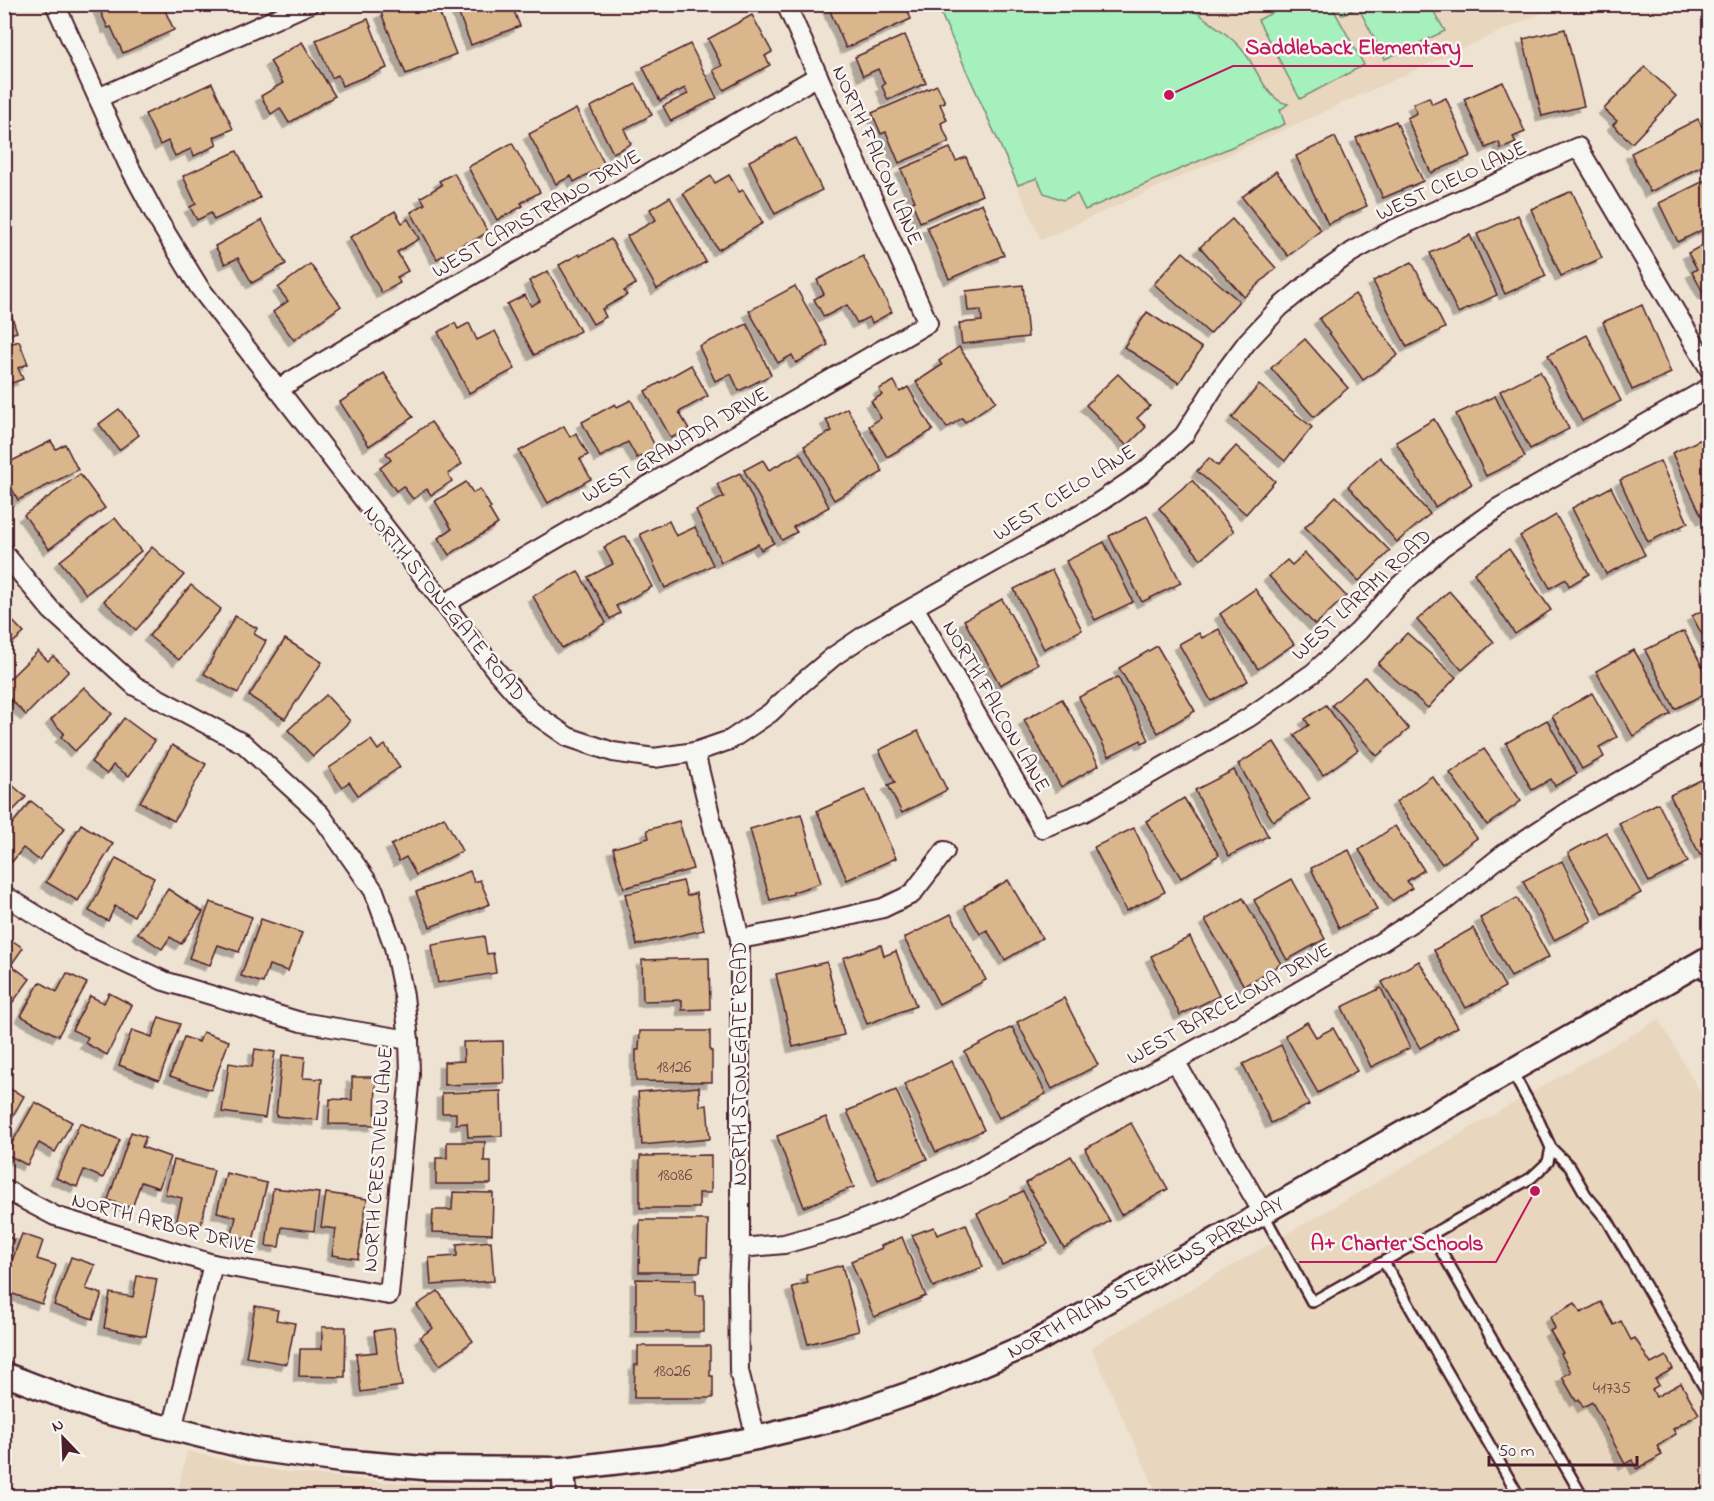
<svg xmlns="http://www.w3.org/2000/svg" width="1714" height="1501" font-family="'Indie Flower',sans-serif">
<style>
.built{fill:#e8d6be}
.green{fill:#a6f0be;stroke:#788874;stroke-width:1.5}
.building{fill:#dab68c;stroke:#4a1f2b;stroke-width:1.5;filter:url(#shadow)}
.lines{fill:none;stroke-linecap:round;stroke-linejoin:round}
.service-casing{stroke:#4a1f2b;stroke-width:14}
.minor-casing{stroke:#4a1f2b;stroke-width:22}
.tertiary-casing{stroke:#4a1f2b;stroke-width:27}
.service{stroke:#f6f6f2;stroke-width:9}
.minor{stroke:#f6f6f2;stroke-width:18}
.tertiary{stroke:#f6f6f2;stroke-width:22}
.labels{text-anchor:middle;stroke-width:5;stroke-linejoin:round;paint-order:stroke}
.number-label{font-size:18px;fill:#6e4543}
.street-label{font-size:21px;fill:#4a1f2b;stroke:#f6f6f2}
.leader{fill:none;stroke:#c2185b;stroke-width:2}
.callout-dot{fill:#c2185b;stroke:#f6f6f2;stroke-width:2}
.callout-label{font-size:22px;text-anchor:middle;font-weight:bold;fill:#c2185b;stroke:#f6f6f2;stroke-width:5;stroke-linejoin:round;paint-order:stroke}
</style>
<defs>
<filter id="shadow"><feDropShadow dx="-5.5" dy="5.5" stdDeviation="0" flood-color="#0004"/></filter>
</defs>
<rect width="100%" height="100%" fill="#eee3d3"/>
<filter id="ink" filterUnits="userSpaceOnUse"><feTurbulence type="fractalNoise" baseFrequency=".0167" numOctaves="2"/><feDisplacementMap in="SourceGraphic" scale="12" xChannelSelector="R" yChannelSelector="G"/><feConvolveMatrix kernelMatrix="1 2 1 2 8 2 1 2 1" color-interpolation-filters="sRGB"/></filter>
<g filter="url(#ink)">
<g class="built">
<path d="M937 5H1559L1041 240Z"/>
<path d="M1659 1019 1709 1108V1496H1158L1091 1347Z"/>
<path d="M187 1451 247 1465 281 1471 385 1482 505 1488 525 1490 533 1496H177Z"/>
</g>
<g class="green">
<path d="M937 5H1190L1194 10C1210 23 1231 35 1244 52 1257 67 1266 101 1288 104L1280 110 1285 124 1085 210 1077 194 1063 200 1044 193 1037 178 1018 185Z"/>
<path d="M1287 5H1331L1364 65 1300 99 1258 20Z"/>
<path d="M1336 5H1430L1445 31 1385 59 1358 7 1342 15Z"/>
</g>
<g class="building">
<path d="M97 4H162L174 30 123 53 111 27 108 28Z"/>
<path d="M396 4H436L456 54 406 74 381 13 397 6Z"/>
<path d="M455 4H511L520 26 471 45Z"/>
<path d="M827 4H905L911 19 846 48Z"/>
<path d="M752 15 772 52 765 56 770 65 724 90 713 70 722 66 708 39Z"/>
<path d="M368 19 387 68 342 86 338 75 332 78 316 40Z"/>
<path d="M1565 29 1584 106 1542 116 1523 39Z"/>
<path d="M905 35 926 83 888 100 882 86 885 84 878 69 863 76 855 57Z"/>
<path d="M302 42 335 96 289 123 280 108 271 114 261 96 283 83 270 61Z"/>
<path d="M690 44 717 98 671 121 663 106 688 94 685 88 660 101 643 67Z"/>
<path d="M1645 67 1676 96 1632 143 1613 125 1617 121 1604 109Z"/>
<path d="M1503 82 1525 132 1513 137 1516 143 1501 149 1499 142 1486 148 1464 99Z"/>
<path d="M212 83 233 129 214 137 217 145 194 156 191 149 175 156 168 141 160 145 145 114Z"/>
<path d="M636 84 652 115 624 129 631 144 613 153 590 107Z"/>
<path d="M937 85 945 102 940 104 947 120 941 123 949 142 899 163 886 132 881 134 872 113Z"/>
<path d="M1429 97 1432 104 1446 98 1471 156 1431 173 1407 118 1417 113 1413 104Z"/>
<path d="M576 109 605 165 574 182 571 176 556 184 529 134Z"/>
<path d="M1698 119 1710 142V162L1650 192 1631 153Z"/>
<path d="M1396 121 1423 181 1383 198 1356 138Z"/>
<path d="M1335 137 1367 206 1328 224 1296 156Z"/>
<path d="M796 138 822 190 775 214 749 161Z"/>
<path d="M512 143 540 192 521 203 523 206 497 220 468 167Z"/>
<path d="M950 148 956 161 966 157 982 195 920 222 912 202 915 201 901 169Z"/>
<path d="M237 151 260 198 214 220 211 213 197 220 190 207 196 204 183 176Z"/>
<path d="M1276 171 1321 230 1288 256 1242 197Z"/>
<path d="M454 173 488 232 468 244 467 242 437 259 411 212 425 204 421 197 442 185 439 181Z"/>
<path d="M729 175 739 192 743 190 763 223 718 250 683 193 711 176 715 183Z"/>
<path d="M1710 178V226L1678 242 1659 203Z"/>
<path d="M1572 191 1602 258 1561 276 1531 209Z"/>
<path d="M670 197 706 262 657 289 627 236 656 220 650 209Z"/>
<path d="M982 203 1004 255 949 279 927 227Z"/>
<path d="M395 211 402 223 408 219 419 239 397 252 408 271 397 277 400 283 382 293 350 237Z"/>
<path d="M1518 215 1546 276 1505 294 1477 234Z"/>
<path d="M1232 219 1276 268 1244 297 1200 247Z"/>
<path d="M262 220 286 264 252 283 238 258 225 264 215 246Z"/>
<path d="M1470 235 1497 295 1458 313 1430 253Z"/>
<path d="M611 239 636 284 624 291 627 295 602 309 606 317 593 324 559 265 579 254 580 256Z"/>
<path d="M1710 241V291L1704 294 1692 272 1697 269 1688 253Z"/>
<path d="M1183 252 1239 301 1210 334 1154 284Z"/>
<path d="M863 256 892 312 872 323 869 317 857 323 847 305 824 317 814 299 824 294 817 280Z"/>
<path d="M1412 262 1445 328 1407 347 1373 281Z"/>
<path d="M310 264 341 306 294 340 273 312 288 301 278 288Z"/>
<path d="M548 271 580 331 534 355 507 304 525 295 531 306 540 301 529 281Z"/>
<path d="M1023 285 1028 337 962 344 959 323 982 321 981 310 968 311 966 291Z"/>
<path d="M795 286 828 345 796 363 792 355 778 363 749 311Z"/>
<path d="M4 293 17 332 4 336Z"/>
<path d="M1355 294 1398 355 1363 380 1319 319Z"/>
<path d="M1642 305 1671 373 1632 390 1603 322Z"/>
<path d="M1147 312 1202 348 1179 383 1124 347Z"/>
<path d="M455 323 458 329 469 323 477 340 495 331 515 369 469 393 438 332Z"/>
<path d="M747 324 771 375 739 391 731 374 715 381 699 346Z"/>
<path d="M1587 335 1621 401 1582 421 1548 355Z"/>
<path d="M1305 339 1348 388 1314 417 1271 368Z"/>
<path d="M19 341 28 364 18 368 23 379 4 386V346Z"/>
<path d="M959 347 996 401 965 422 962 418 947 428 916 382 942 365 939 361Z"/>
<path d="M691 365 708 396 679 412 689 429 671 438 645 391Z"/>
<path d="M1540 371 1569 429 1530 449 1500 391Z"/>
<path d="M384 373 413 417 369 446 340 402Z"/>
<path d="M1118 374 1150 406 1137 418 1146 427 1127 446 1086 405Z"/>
<path d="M894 381 900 392 908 387 933 430 887 457 869 426 881 418 871 401 882 395 879 389Z"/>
<path d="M1259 385 1312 427 1285 461 1232 418Z"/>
<path d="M1495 396 1525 457 1486 476 1456 414Z"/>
<path d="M631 400 656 448 637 458 628 442 600 457 582 422 615 404 617 407Z"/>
<path d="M847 408 883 472 834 500 804 446 832 431 826 420Z"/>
<path d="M119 409 139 435 119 450 99 424Z"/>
<path d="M1434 419 1472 484 1435 507 1396 442Z"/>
<path d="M431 422 462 464 448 474 452 481 431 495 427 489 413 499 403 486 396 491 380 468 391 460 386 453Z"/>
<path d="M564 426 570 437 576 433 588 455 580 459 591 479 548 503 519 451Z"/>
<path d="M1710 435V516L1703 519 1672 453Z"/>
<path d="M51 441 56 449 65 444 78 470 18 500 4 474V465Z"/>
<path d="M1236 446 1275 481 1246 514 1197 471 1209 458 1218 466Z"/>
<path d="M800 453 829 507 793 527 797 532 782 540 744 470 763 460 769 470Z"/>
<path d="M1380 457 1430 514 1397 542 1348 486Z"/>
<path d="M1660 461 1688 523 1648 542 1620 480Z"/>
<path d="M740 473 774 543 761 550 758 544 721 562 696 510 724 497 717 484Z"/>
<path d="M80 474 105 508 49 549 24 515Z"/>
<path d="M1192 480 1234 531 1201 559 1159 508Z"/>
<path d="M466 482 473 493 480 489 491 508 489 509 498 524 449 555 438 538 452 529 435 501Z"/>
<path d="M1611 487 1645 555 1606 574 1572 508Z"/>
<path d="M1336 496 1390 551 1359 581 1305 527Z"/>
<path d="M1556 515 1589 574 1569 586 1566 579 1550 588 1520 536Z"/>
<path d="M1147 516 1181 583 1142 602 1109 536Z"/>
<path d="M115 518 141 551 86 594 60 561Z"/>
<path d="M669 521 676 536 695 527 713 565 665 588 640 534Z"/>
<path d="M626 536 652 587 616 606 620 613 610 619 588 577 613 564 604 547Z"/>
<path d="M1104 542 1133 602 1095 620 1066 561Z"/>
<path d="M152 547 184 575 136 630 104 601Z"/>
<path d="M1509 549 1551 610 1515 634 1474 573Z"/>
<path d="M1305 553 1346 596 1315 625 1269 576 1287 560 1292 565Z"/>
<path d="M1052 570 1082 630 1044 649 1014 589Z"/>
<path d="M578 571 606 623 562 648 533 596Z"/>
<path d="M191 585 221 609 179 660 149 636Z"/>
<path d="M1255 589 1294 644 1258 669 1220 614Z"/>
<path d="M1449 591 1494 642 1462 670 1417 620Z"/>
<path d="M1002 599 1038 664 1000 685 964 620Z"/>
<path d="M1710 606V649L1692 616Z"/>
<path d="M4 612 24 633 4 650Z"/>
<path d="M235 616 257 628 254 634 266 641 238 693 204 674Z"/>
<path d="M1219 629 1248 681 1211 701 1179 644 1199 633 1202 638Z"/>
<path d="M1684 631 1710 682V691L1675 709 1645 650Z"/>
<path d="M1407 633 1456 677 1428 708 1378 664Z"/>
<path d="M285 639 322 662 285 719 249 696Z"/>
<path d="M1157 646 1195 711 1158 733 1119 668Z"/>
<path d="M1634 650 1671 714 1633 736 1596 671Z"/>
<path d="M38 651 48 661 53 656 69 671 26 715 4 693V684Z"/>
<path d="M1118 677 1149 740 1142 743 1141 740 1109 756 1079 697Z"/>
<path d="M1365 677 1409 729 1377 756 1332 705Z"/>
<path d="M84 687 112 714 75 751 61 737 64 733 51 720Z"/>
<path d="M1592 693 1617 737 1599 747 1604 757 1582 769 1552 716Z"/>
<path d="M326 695 350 721 313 756 288 730Z"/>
<path d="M1062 699 1099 765 1061 787 1024 720Z"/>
<path d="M1326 705 1358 750 1323 775 1294 735 1309 725 1305 719Z"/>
<path d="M124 718 155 741 129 776 113 765 107 774 91 762Z"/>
<path d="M1547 720 1577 774 1555 786 1551 779 1532 790 1506 743Z"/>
<path d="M918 731 947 790 902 813 888 785 895 782 879 750Z"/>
<path d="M371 740 378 750 385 745 400 767 358 795 349 782 342 787 329 768Z"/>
<path d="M1274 742 1310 799 1273 821 1238 764Z"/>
<path d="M172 745 206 764 174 821 140 802Z"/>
<path d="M1484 749 1521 801 1487 825 1450 773Z"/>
<path d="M1234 770 1268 836 1229 856 1195 790Z"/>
<path d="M1432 776 1477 838 1442 864 1396 802Z"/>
<path d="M1709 776 1710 850 1700 855 1670 795Z"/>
<path d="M4 778 26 797 4 820Z"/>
<path d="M865 790 896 858 847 880 817 811Z"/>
<path d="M1184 798 1219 855 1181 878 1146 821Z"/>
<path d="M31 801 65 828 39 860 23 848 12 862 4 857V834Z"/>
<path d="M1658 803 1688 862 1649 882 1619 823Z"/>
<path d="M801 814 821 883 793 892V894L770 900 750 829Z"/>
<path d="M444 817 462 851 416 875 406 857 399 861 391 845Z"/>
<path d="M679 821 693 869 624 888 613 848 649 838 647 830Z"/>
<path d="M81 824 113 844 78 901 46 882Z"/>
<path d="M1395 826 1424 870 1407 881 1412 888 1392 901 1359 850Z"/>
<path d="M1134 828 1165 892 1126 911 1094 847Z"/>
<path d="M1606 832 1641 893 1603 914 1568 853Z"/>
<path d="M1349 850 1377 910 1339 928 1311 868Z"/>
<path d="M116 858 154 878 134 916 115 906 108 921 89 911Z"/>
<path d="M1562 861 1592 921 1554 940 1523 881Z"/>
<path d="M470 871 474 882 480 880 490 904 430 927 416 892Z"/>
<path d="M1292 879 1325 939 1287 960 1254 900Z"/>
<path d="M1008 880 1042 938 1005 960 987 930 980 934 964 906Z"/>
<path d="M683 881 687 896 696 893 704 930 637 945 625 894Z"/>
<path d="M168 889 203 912 181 944 170 937 162 949 138 933Z"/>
<path d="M1243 898 1281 964 1244 986 1205 920Z"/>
<path d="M1517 898 1549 957 1511 977 1480 918Z"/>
<path d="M210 902 252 917 239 952 218 945 210 965 189 958Z"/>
<path d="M951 914 986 980 939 1004 904 938Z"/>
<path d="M261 919 302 933 288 971 269 965 263 983 241 976Z"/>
<path d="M1473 928 1505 987 1466 1008 1434 950Z"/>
<path d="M484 936 487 954 493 953 496 973 438 983 432 945Z"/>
<path d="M7 937 23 948 11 965 30 979 7 1010 4 1008V940Z"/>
<path d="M1190 937 1219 996 1180 1015 1151 956Z"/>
<path d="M881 945 884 956 896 951 916 1006 867 1024 843 958Z"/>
<path d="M709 958 710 1009 682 1010V1000L643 1001 642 960Z"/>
<path d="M1419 961 1458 1027 1420 1048 1382 982Z"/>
<path d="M827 962 844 1035 793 1047 776 974Z"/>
<path d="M67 973 87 983 58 1036 21 1016 40 982 57 992Z"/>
<path d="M1381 988 1410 1048 1371 1067 1342 1007Z"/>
<path d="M109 993 132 1005 107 1055 85 1043 88 1037 72 1030 90 996 104 1003Z"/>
<path d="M1064 998 1098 1065 1052 1089 1017 1022Z"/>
<path d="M159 1017 180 1024 159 1080 119 1065 132 1030 152 1037Z"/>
<path d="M1307 1022 1316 1037 1333 1028 1357 1071 1318 1093 1285 1035Z"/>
<path d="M1012 1027 1046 1094 999 1118 965 1052Z"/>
<path d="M640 1031H710V1051H712V1082L636 1081V1050H639Z"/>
<path d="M203 1032 229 1041 211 1090 170 1076 184 1037 199 1042Z"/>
<path d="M503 1041 504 1083 444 1085V1062L464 1061 463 1042Z"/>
<path d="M1281 1045 1309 1105 1271 1123 1243 1064Z"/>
<path d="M255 1049 275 1052 265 1118 222 1112 229 1063 252 1067Z"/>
<path d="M282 1055 305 1057 303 1078 322 1079 318 1120 276 1116Z"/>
<path d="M952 1061 984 1130 936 1152 904 1084Z"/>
<path d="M352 1077H376L375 1125 329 1124 330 1099 352 1100Z"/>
<path d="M4 1086 24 1096 4 1132Z"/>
<path d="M699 1087 700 1106 707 1105 710 1139 642 1145 638 1092Z"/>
<path d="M896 1090 927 1159 878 1180 847 1111Z"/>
<path d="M501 1091 502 1136 468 1137 467 1123 456 1124V1113H442V1093Z"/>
<path d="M35 1102 72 1122 55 1152 39 1143 27 1165 6 1154Z"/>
<path d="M826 1117 854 1187 804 1207 777 1136Z"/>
<path d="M80 1123 120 1140 103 1178 84 1170 77 1187 56 1178Z"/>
<path d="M1131 1123 1168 1189 1121 1215 1085 1149Z"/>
<path d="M131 1132 146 1137 142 1147 170 1157 159 1188 141 1182 132 1208 108 1200Z"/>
<path d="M447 1142H485L484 1161H491V1184H436V1158H447Z"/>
<path d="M711 1155V1193H699V1208H640V1156Z"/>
<path d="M1071 1156 1110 1221 1064 1248 1026 1183Z"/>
<path d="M174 1160 214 1170 200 1229 176 1223 182 1198 165 1194Z"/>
<path d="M226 1173 267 1183 253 1241 232 1235 236 1217 217 1212Z"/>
<path d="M273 1188 319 1193 314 1231 282 1227 279 1247 266 1246Z"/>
<path d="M1023 1191 1048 1244 1002 1265 977 1213Z"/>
<path d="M453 1192 493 1193 492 1234 432 1232 433 1210H452Z"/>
<path d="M326 1193 367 1199 358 1259 332 1255 336 1229 321 1227Z"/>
<path d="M640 1220H708L707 1257H701L700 1272H639Z"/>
<path d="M966 1224 983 1267 933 1287 912 1235 934 1227 937 1235Z"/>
<path d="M4 1234 14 1240 4 1258Z"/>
<path d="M22 1234 43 1241 37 1259 56 1265 42 1304 4 1291V1282Z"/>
<path d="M902 1237 926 1296 874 1317 851 1261 882 1248 881 1246Z"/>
<path d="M491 1241 494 1281 431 1285 429 1258 457 1256V1244Z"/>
<path d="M71 1257 95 1265 86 1289 102 1294 93 1319 54 1305Z"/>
<path d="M842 1265 859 1331 808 1344 792 1287 808 1283 806 1275Z"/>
<path d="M137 1276 157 1279 146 1336 104 1328 110 1293 133 1297Z"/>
<path d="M636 1279 696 1280V1295H704V1332H636Z"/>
<path d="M438 1291 473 1341 440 1365 420 1337 433 1328 417 1305Z"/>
<path d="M1601 1302 1614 1325 1621 1321 1631 1340 1635 1338 1651 1364 1666 1356 1673 1369 1655 1379 1659 1385 1652 1389 1656 1397 1681 1383 1699 1414 1673 1429 1676 1434 1657 1446 1662 1455 1637 1469 1632 1460 1625 1464 1592 1402 1583 1407 1579 1399 1576 1401 1562 1377 1571 1372 1561 1354 1563 1353 1550 1331 1555 1328 1550 1317 1575 1303 1581 1313Z"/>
<path d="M255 1306 278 1310 276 1320 295 1323 287 1364 246 1357Z"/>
<path d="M322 1327H346L345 1377 299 1376 300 1349H322Z"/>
<path d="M394 1328 402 1386 361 1392 356 1354 377 1352 374 1331Z"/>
<path d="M638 1346H710V1376H713V1398H634L635 1365H638Z"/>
</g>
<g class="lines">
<g class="service-casing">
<g id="service">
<path d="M1698 963 1710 984"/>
<path d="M1551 1148 1570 1167 1586 1195 1608 1221 1710 1397"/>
<path d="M1263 1213 1312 1302 1531 1178 1548 1162 1551 1148 1538 1119 1511 1070"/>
<path d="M1432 1235 1582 1496"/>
<path d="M1384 1262 1519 1496"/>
</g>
</g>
<g class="minor-casing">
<g id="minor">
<path d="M55 4 128 164 158 220 199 287 497 672 532 712 568 737 613 752 654 758 695 752 740 939V1248L738 1285 739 1371 756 1438"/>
<path d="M98 98 309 4"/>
<path d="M278 389 353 344 818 76"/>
<path d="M4 553 51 610 135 686 244 744 320 814 374 891 394 947 404 996 409 1040 410 1074 389 1295 213 1264 55 1216 4 1189"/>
<path d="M444 604 928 323 786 4"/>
<path d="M914 607 1042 828 1084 812 1248 718 1313 673 1359 631 1398 587 1441 548 1498 508 1710 387"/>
<path d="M695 752 730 740 770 713 802 683 834 656 871 631 1092 507 1144 472 1184 435 1218 381 1247 342 1280 307 1315 278 1352 252 1392 230 1578 147 1710 370"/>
<path d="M4 895 80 942 164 981 301 1022 409 1040"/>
<path d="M740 939 797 928 883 908 912 894 945 851"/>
<path d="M1175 1061 1263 1213"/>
<path d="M740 1248 784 1244 841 1228 896 1207 968 1173 1075 1113 1175 1061 1253 1018 1364 953 1445 901 1505 853 1573 808 1710 730"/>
<path d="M172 1429 213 1264"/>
</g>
</g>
<g class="tertiary-casing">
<g id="tertiary">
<path d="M4 1374 101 1411 254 1449 341 1461 424 1468 563 1469 661 1457 756 1438 836 1419 931 1386 1035 1342 1263 1213 1710 957"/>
<path d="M563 1469 565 1496"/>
</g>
</g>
<use href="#service" class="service"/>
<use href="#minor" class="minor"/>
<use href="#tertiary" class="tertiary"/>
</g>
</g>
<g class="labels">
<g class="number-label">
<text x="674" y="1072">18126</text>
<text x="675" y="1180">18086</text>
<text x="672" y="1376">18026</text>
<text x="1612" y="1393">41735</text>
</g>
<g class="street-label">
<text transform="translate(878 155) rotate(66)" y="7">NORTH FALCON LANE</text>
<text transform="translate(1451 180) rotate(-25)" y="7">WEST CIELO LANE</text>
<text transform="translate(536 213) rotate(-30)" y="7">WEST CAPISTRANO DRIVE</text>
<text transform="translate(675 444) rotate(-30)" y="7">WEST GRANADA DRIVE</text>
<text transform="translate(1064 492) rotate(-32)" y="7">WEST CIELO LANE</text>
<text transform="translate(1361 594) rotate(-43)" y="7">WEST LARAMI ROAD</text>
<text transform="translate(445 603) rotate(51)" y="7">NORTH STONEGATE ROAD</text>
<text transform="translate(997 706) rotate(60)" y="7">NORTH FALCON LANE</text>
<text transform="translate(1229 1003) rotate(-29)" y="7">WEST BARCELONA DRIVE</text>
<text transform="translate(739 1064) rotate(-90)" y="7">NORTH STONEGATE ROAD</text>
<text transform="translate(377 1159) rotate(-86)" y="7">NORTH CRESTVIEW LANE</text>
<text transform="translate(164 1223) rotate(15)" y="7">NORTH ARBOR DRIVE</text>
<text transform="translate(1145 1277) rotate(-29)" y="7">NORTH ALAN STEPHENS PARKWAY</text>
</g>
</g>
<path class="leader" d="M1169 95L1233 66H1473M1535 1191L1496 1262H1299"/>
<g class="callout-dot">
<circle cx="1169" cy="95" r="6"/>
<circle cx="1535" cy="1191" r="6"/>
</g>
<g class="callout-label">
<text x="1353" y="54">Saddleback Elementary</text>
<text x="1397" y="1250">A+ Charter Schools</text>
</g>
<rect width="1714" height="1501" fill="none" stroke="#f6f6f2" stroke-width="24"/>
<rect x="12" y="12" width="1690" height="1477" fill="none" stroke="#4a1f2b" stroke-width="2" filter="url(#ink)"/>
<g transform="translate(63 1438) rotate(337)" stroke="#f6f6f2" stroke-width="4.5" paint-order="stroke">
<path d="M0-4.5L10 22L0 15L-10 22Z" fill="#4a1f2b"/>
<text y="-9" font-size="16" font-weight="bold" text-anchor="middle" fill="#4a1f2b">N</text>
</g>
<path d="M1489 1456v9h148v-9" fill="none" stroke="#4a1f2b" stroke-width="3"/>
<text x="1498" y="1456" font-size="18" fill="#4a1f2b" stroke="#f6f6f2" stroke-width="4.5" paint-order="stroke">50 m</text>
</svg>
